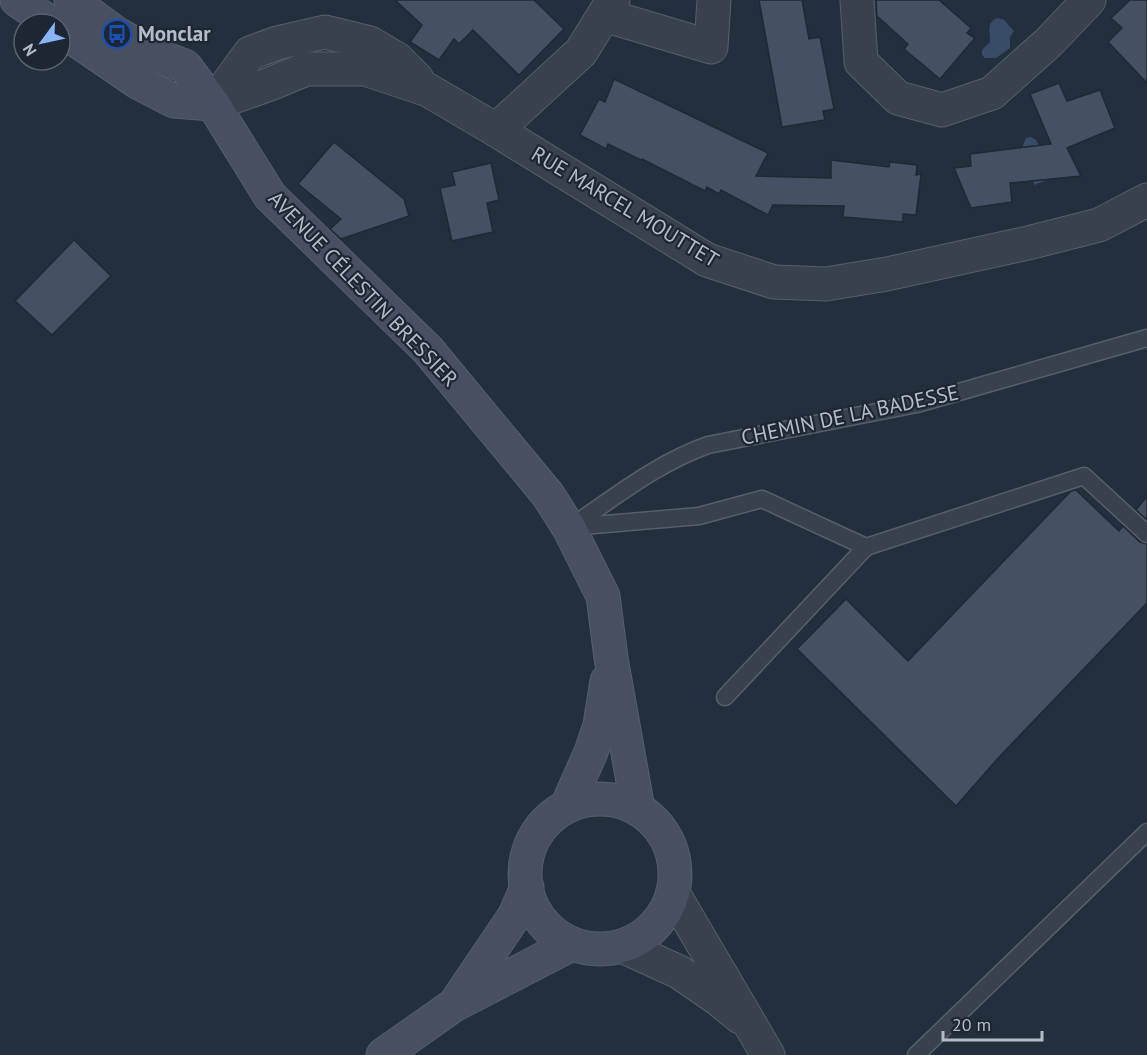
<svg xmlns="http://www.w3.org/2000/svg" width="1147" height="1055" font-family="'PT Sans',sans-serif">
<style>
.water{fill:#394c67}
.building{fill:#455162;stroke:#1f2835;stroke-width:1.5}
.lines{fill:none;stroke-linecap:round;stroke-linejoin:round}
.service-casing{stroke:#565f6c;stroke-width:19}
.minor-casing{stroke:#565f6c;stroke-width:35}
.tertiary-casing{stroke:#565f6c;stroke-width:35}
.secondary-casing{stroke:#565f6c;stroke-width:35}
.service{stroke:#38414e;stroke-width:16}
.minor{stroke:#38414e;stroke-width:33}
.tertiary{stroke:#38414e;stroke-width:33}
.secondary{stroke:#465061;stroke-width:33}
.labels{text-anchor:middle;stroke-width:4.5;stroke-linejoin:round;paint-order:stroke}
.poi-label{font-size:21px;font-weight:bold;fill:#b4bcc9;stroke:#1d2633;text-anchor:start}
.street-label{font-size:21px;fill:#b4bcc9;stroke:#1d2633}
</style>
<rect width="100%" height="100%" fill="#242f3e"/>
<g class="water">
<path d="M998 18 1004 20 1014 31 1010 37V48L996 58H985L982 55V50L990 42C991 33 985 22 998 18Z"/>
<path d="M1031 137 1036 140 1055 177 1034 185 1023 145 1026 138Z"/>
</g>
<g class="building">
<path d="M395 0H534L564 29 519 75 473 30 459 44 454 39 439 60 410 42 422 25Z"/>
<path d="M759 0H802L809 39 820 37 834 109 823 111 825 120 782 127Z"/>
<path d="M876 0H939L971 28 967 33 975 38 940 79 904 49 908 44 877 16Z"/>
<path d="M1130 0H1147V83L1108 42 1122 28 1111 18Z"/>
<path d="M614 79 768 153 756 176 831 178V160L889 167 890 162 917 165 916 175 921 174 916 215 903 214V222L843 217 844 206 773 205 768 215 721 190 719 194 707 187 705 191 642 159 641 160 608 144 606 149 580 135 599 99 605 102Z"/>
<path d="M1059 83 1067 101 1100 90 1115 128 1067 148 1081 176 1010 183 1012 202 971 208 954 168 971 166 970 154 1051 144 1030 94Z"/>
<path d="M334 142 404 199 409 216 341 239 330 229 341 219 298 184Z"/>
<path d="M491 163 499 200 487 203 493 232 452 241 440 188 455 185 452 172Z"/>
<path d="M74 240 111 276 52 335 15 301Z"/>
<path d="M1076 490 1119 531 1123 526 1140 542 1147 544V603L1001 755 956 806 797 649 846 599 908 661 1071 491Z"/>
<path d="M1147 496V520L1136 510Z"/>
</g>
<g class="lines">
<g class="service-casing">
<g id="service">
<path d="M571 527 699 516 762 499 866 547 725 697"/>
<path d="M569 528C614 498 657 463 708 445L917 404 1147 338"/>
<path d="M866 547 1084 476 1147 534"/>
<path d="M916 1055 1147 832"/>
</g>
</g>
<g class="minor-casing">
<g id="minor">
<path d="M857 0 861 62 898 98 942 110 992 93 1049 42 1089 0"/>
<path d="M604 15 711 47 714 0"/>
<path d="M496 130 581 52 613 0"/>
<path d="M673 893 768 1055"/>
<path d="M622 946 679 972 718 999 740 1017"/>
</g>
</g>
<g class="tertiary-casing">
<g id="tertiary">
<path d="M213 104 270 84 306 69H365L428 90 496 130 707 260 774 282 826 284 887 274 1028 243 1099 225 1147 200"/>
<path d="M213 104 250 53 277 43 325 32 370 43 397 59 417 79"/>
</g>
</g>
<g class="secondary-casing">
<g id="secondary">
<path d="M17 0 52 24"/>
<path d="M71 0 117 34 156 55 185 66 213 104 270 196 428 350 548 495 569 528 603 596 611 658 638 809"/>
<path d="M60 29 139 83 174 101 213 104"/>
<circle cx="600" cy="874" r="75"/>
<path d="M567 806 591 752 600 725 607 681"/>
<path d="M457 1001 515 915 527 887"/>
<path d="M383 1055 454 1005 572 944"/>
</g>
</g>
<use href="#service" class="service"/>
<use href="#minor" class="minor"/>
<use href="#tertiary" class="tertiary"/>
<use href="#secondary" class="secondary"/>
</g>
<defs>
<g id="bus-ring" transform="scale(1.5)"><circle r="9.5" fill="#1d2633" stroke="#1a4fb4" stroke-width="1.5"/><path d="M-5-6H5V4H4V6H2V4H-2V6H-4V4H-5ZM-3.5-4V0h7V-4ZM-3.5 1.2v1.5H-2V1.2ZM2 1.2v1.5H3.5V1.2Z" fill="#1a4fb4"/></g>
</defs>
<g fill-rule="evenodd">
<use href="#bus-ring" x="117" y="34"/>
</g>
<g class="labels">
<g class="poi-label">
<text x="138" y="41">Monclar</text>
</g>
<g class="street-label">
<text transform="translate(625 207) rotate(31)" y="7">RUE MARCEL MOUTTET</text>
<text transform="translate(363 289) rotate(46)" y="7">AVENUE CÉLESTIN BRESSIER</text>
<text transform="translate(850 415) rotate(-12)" y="7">CHEMIN DE LA BADESSE</text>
</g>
</g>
<g transform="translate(42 42) rotate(237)"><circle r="28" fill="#1d2633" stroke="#59626f" stroke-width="1.5"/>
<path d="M0-4.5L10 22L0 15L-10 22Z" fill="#8ab4f8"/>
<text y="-9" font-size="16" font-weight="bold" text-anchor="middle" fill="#b4bcc9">N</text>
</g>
<path d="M943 1031v9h99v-9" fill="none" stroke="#b4bcc9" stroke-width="3"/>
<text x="952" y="1031" font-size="18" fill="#b4bcc9" stroke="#1d2633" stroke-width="4.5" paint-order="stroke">20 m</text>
</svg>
